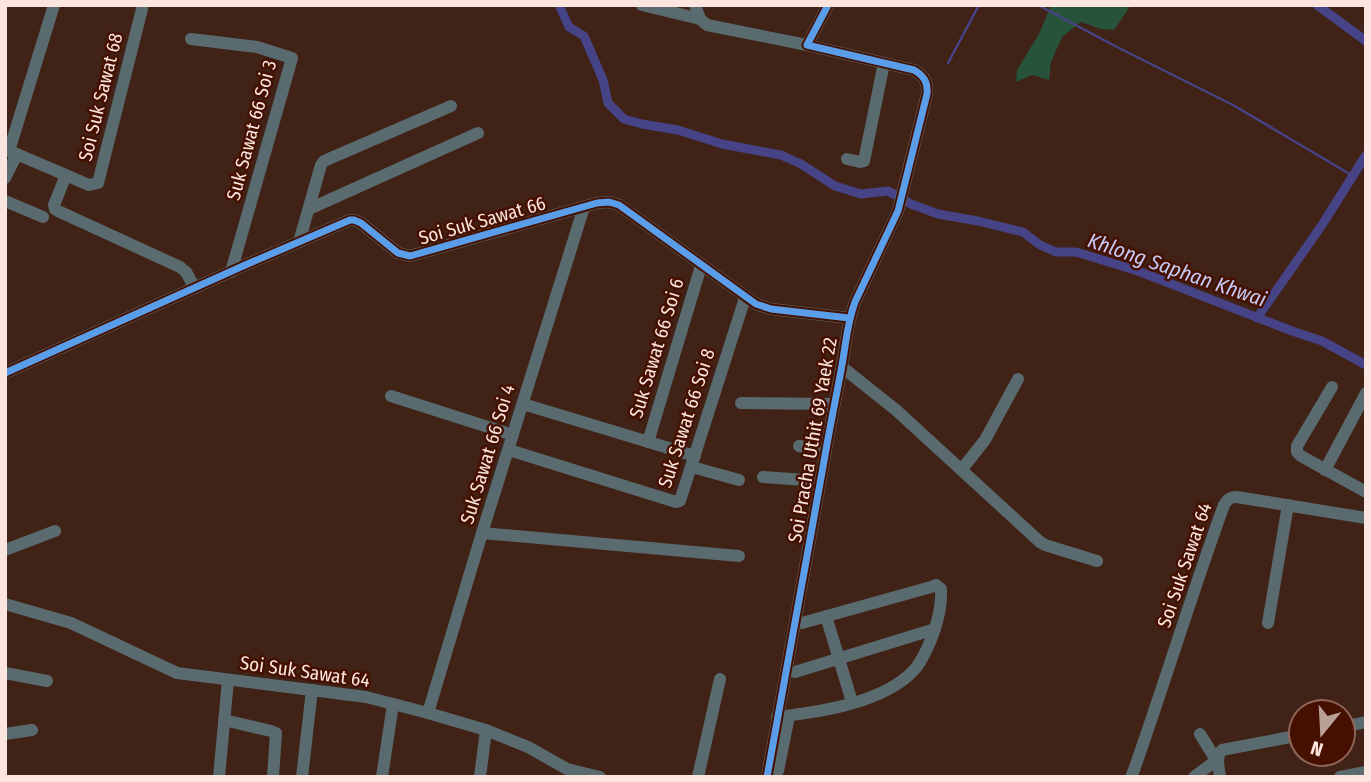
<svg xmlns="http://www.w3.org/2000/svg" width="1371" height="782" font-family="'Fira Sans Condensed',sans-serif">
<style>
.green{fill:#27533b}
.lines{fill:none;stroke-linecap:round;stroke-linejoin:round}
.stream{stroke:#464387;stroke-width:2.5}
.canal{stroke:#464387;stroke-width:9}
.minor{stroke:#5a6b70;stroke-width:12}
.cycleway-casing{stroke:#461000;stroke-width:11}
.cycleway{stroke:#5a9eea;stroke-width:7}
.labels{text-anchor:middle;stroke-width:5;stroke-linejoin:round;paint-order:stroke}
.street-label{font-size:19px;fill:#fbe5de;stroke:#461000}
.water-label{font-size:21px;font-style:italic;fill:#c5c9f5;stroke:#461000}
</style>
<rect width="100%" height="100%" fill="#402216"/>
<path class="green" d="M1051 5H1131L1114 30 1101 29 1081 22 1062 37 1051 62 1049 80 1032 75 1016 82 1017 70 1039 34Z"/>
<g class="lines">
<g class="stream">
<path d="M1038 5 1115 46 1233 105 1353 176"/>
<path d="M948 63 979 5"/>
</g>
<g class="canal">
<path d="M559 5 569 27 584 36 603 80 608 103 624 119 642 124 678 130 722 144 781 155 801 164 835 186 861 194 888 191 911 204 938 214 978 221 1023 232 1040 245 1056 252H1076L1138 271 1292 331 1322 341 1366 365"/>
<path d="M1317 5 1366 41"/>
<path d="M1257 318 1322 225 1366 155"/>
</g>
<g class="minor">
<path d="M642 5 700 19"/>
<path d="M695 5 700 19 707 25 807 45"/>
<path d="M191 39 257 47 292 58 231 272"/>
<path d="M5 149 89 185 98 183 143 5"/>
<path d="M9 151 54 5"/>
<path d="M847 159 860 162 864 161 884 63"/>
<path d="M66 175 54 205 55 209 58 211 180 267 186 272 195 288"/>
<path d="M5 178 17 154"/>
<path d="M5 201 43 217"/>
<path d="M309 209 478 133"/>
<path d="M299 242 321 165 324 161 451 106"/>
<path d="M842 367 896 410 1040 542 1045 545 1097 561"/>
<path d="M5 373 243 266 350 220H354L361 223 398 253 410 256 597 203 609 202 619 205 756 304 771 309 849 318"/>
<path d="M1332 387 1297 446V452L1301 456 1366 492"/>
<path d="M391 396 513 435"/>
<path d="M741 403 834 404"/>
<path d="M523 404 695 456"/>
<path d="M648 442 701 266"/>
<path d="M799 446 826 450"/>
<path d="M509 450 676 502 680 501 745 298"/>
<path d="M692 467 739 480"/>
<path d="M962 469 985 440 1018 379"/>
<path d="M1325 470 1366 393"/>
<path d="M763 477 820 481"/>
<path d="M482 533 739 556"/>
<path d="M5 550 55 531"/>
<path d="M5 604 71 623 177 673 366 697 428 713 486 730 528 747 567 769 600 777"/>
<path d="M826 616 852 702"/>
<path d="M1268 623 1288 505"/>
<path d="M795 672 935 629"/>
<path d="M5 673 47 681"/>
<path d="M428 713 482 533 584 207"/>
<path d="M777 717C819 712 884 703 914 670 921 663 926 651 930 642 937 625 942 608 941 589L936 585 931 587 802 623"/>
<path d="M224 720 271 731 276 733 273 777"/>
<path d="M1343 727 1366 722"/>
<path d="M5 734 32 730"/>
<path d="M1200 734 1216 760"/>
<path d="M778 771 789 716"/>
<path d="M219 777 228 680"/>
<path d="M302 777 312 690"/>
<path d="M382 777 393 704"/>
<path d="M480 777 486 730"/>
<path d="M698 777 720 679"/>
<path d="M767 777C786 667 807 559 826 450 831 421 837 393 842 365 846 344 847 323 855 302L898 211 927 94C928 82 924 76 914 70L807 45 828 5"/>
<path d="M1131 777 1134 770C1165 682 1192 593 1224 505 1228 499 1230 497 1237 497L1366 518"/>
<path d="M1194 777 1218 759"/>
<path d="M1220 777C1219 768 1215 756 1222 750L1301 735"/>
<path d="M1340 777 1366 772"/>
</g>
<g class="cycleway-casing">
<g id="cycleway">
<path d="M5 373 243 266 350 220H354L361 223 398 253 410 256 597 203 609 202 619 205 756 304 771 309 849 318"/>
<path d="M767 777C786 667 807 559 826 450 831 421 837 393 842 365 846 344 847 323 855 302L898 211 927 94C928 82 924 76 914 70L807 45 828 5"/>
</g>
</g>
<use href="#cycleway" class="cycleway"/>
</g>
<g class="labels">
<g class="street-label">
<text transform="translate(100 97) rotate(-76)" y="7">Soi Suk Sawat 68</text>
<text transform="translate(251 130) rotate(-75)" y="7">Suk Sawat 66 Soi 3</text>
<text transform="translate(482 220) rotate(-16)" y="7">Soi Suk Sawat 66</text>
<text transform="translate(656 348) rotate(-73)" y="7">Suk Sawat 66 Soi 6</text>
<text transform="translate(686 418) rotate(-72)" y="7">Suk Sawat 66 Soi 8</text>
<text transform="translate(812 440) rotate(-80)" y="7">Soi Pracha Uthit 69 Yaek 22</text>
<text transform="translate(487 454) rotate(-73)" y="7">Suk Sawat 66 Soi 4</text>
<text transform="translate(1184 565) rotate(-71)" y="7">Soi Suk Sawat 64</text>
<text transform="translate(305 671) rotate(8)" y="7">Soi Suk Sawat 64</text>
</g>
<g class="water-label">
<text transform="translate(1177 270) rotate(19)" y="7">Khlong Saphan Khwai</text>
</g>
</g>
<rect width="1371" height="782" fill="none" stroke="#fbe5de" stroke-width="14"/>
<g transform="translate(1322 733) rotate(198)"><circle r="33" fill="#461000" stroke="#8e6559" stroke-width="2"/>
<path d="M0-5L12 26L0 18L-12 26Z" fill="#baa198"/>
<text y="-10" font-size="19" font-weight="bold" text-anchor="middle" fill="#fbe5de">N</text>
</g>
</svg>
